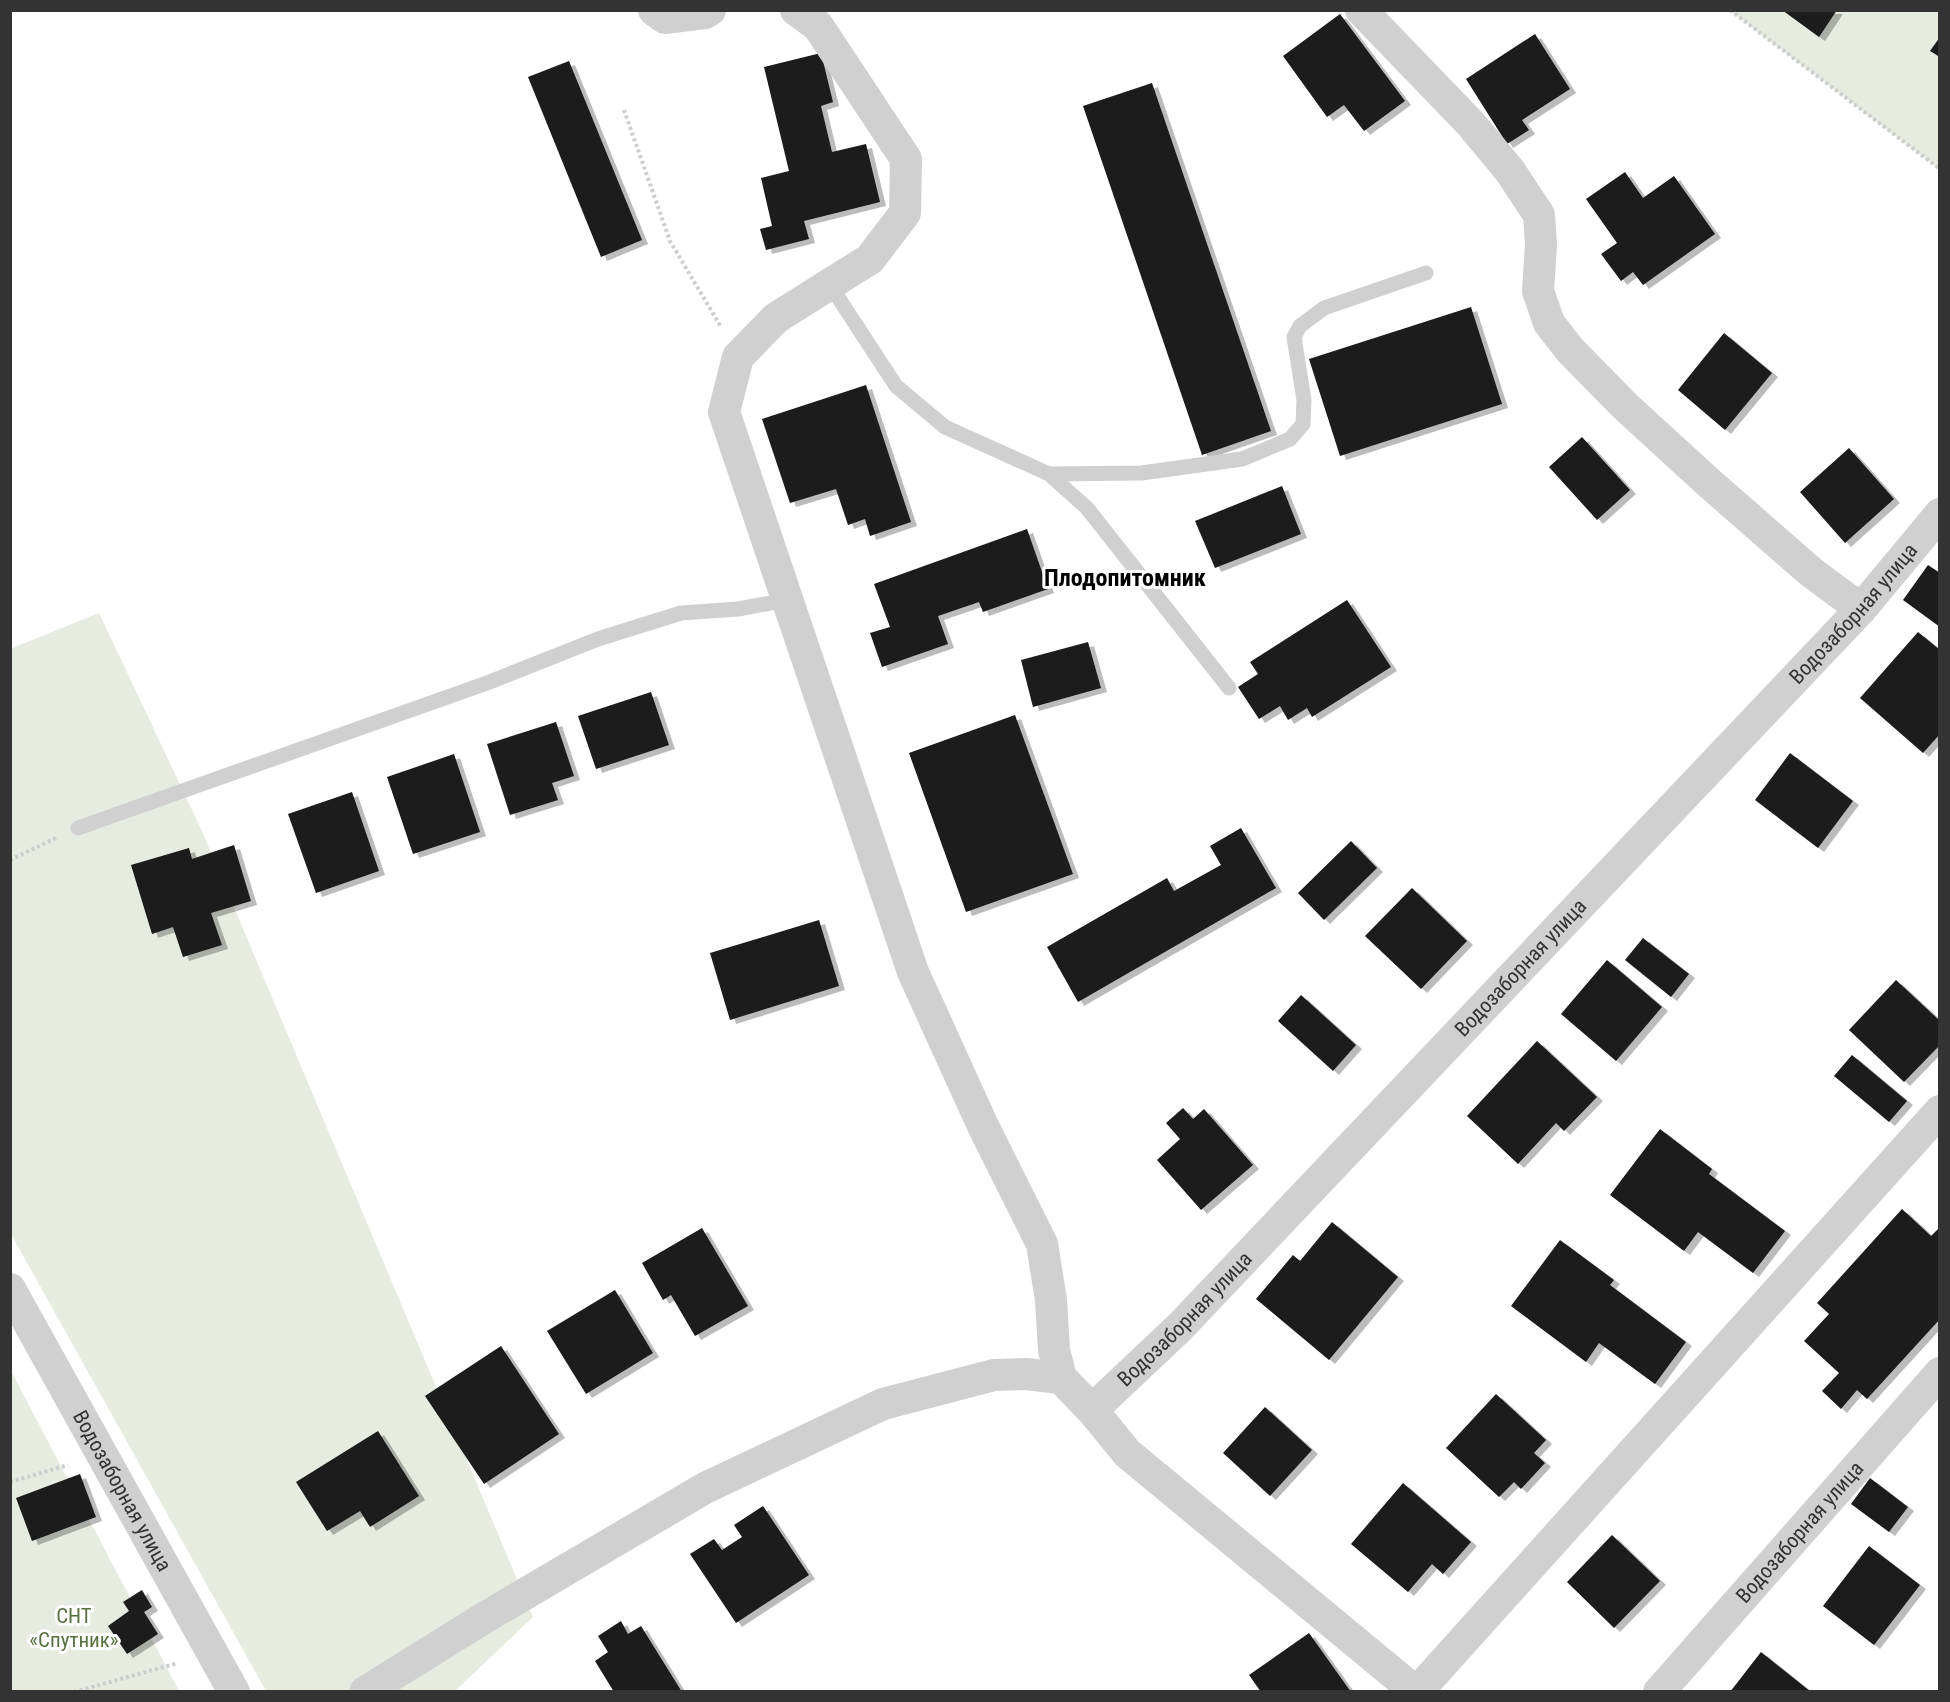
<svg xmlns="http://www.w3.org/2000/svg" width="1950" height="1702" font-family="'Roboto Condensed',sans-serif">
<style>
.green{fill:#e6ecdf}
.building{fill:#1a1a1a;filter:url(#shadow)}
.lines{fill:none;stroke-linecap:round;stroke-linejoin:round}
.path{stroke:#cdcdcd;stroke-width:4;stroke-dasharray:3 3;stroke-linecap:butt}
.lane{stroke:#d0d0d0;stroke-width:15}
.street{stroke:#d0d0d0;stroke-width:32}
.labels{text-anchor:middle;stroke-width:6;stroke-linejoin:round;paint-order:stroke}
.street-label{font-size:21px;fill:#333;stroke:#fff}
.park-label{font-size:21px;fill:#56703f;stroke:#fff}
.quarter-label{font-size:24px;font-weight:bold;fill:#000;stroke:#fff}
</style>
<defs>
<filter id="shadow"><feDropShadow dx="6" dy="4" stdDeviation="0" flood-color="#0004"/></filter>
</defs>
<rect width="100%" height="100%" fill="#fff"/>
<g class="green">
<path d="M1730 11H1939V169Z"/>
<path d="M99 613 201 829 533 1617 455 1691H266L11 1234 10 649Z"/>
<path d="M11 1371 179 1691H11Z"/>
</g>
<g class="building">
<path d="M1782 10H1837L1819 37Z"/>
<path d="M1340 14 1405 101 1364 131 1344 105 1327 117 1283 56Z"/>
<path d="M1535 34 1570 89 1522 120 1529 130 1507 144 1466 79Z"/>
<path d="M1940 37V57L1930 51Z"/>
<path d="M821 53 833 102 821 106 832 152 866 144 880 202 804 221 809 239 766 250 760 229 772 226 761 178 789 171 764 67Z"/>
<path d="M569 61 642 240 601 257 528 77Z"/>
<path d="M1152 83 1271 431 1202 455 1083 106Z"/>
<path d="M1625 172 1643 198 1674 176 1715 234 1643 285 1633 272 1621 281 1601 254 1617 243 1586 199Z"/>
<path d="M1471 307 1502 404 1340 456 1309 359Z"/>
<path d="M1724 333 1772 373 1725 430 1678 390Z"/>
<path d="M866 385 911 522 870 536 865 519 848 525 836 489 790 503 762 419Z"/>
<path d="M1582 437 1630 490 1597 520 1549 467Z"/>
<path d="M1849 448 1894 499 1845 543 1800 492Z"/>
<path d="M1282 486 1301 534 1215 568 1195 521Z"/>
<path d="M1027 529 1048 589 983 612 979 602 938 616 948 644 882 667 870 633 890 627 874 584Z"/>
<path d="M1928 565 1940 573V627L1903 600Z"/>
<path d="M1347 600 1391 667 1312 717 1307 708 1288 720 1280 706 1259 719 1238 687 1258 674 1250 662Z"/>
<path d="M1918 632 1940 650V734L1923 753 1860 698Z"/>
<path d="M1088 642 1101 688 1033 707 1021 660Z"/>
<path d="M651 692 669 745 596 769 578 716Z"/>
<path d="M1015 715 1073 874 966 912 909 753Z"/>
<path d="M556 722 574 776 552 783 558 800 510 815 487 744Z"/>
<path d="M1790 753 1853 801 1818 848 1755 800Z"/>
<path d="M454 754 480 832 413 854 387 777Z"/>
<path d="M352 792 379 871 316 893 288 814Z"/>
<path d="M1241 828 1276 888 1078 1002 1047 947 1167 878 1174 891 1221 865 1210 846Z"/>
<path d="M1351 841 1377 868 1324 920 1298 893Z"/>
<path d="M234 845 251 901 211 913 222 945 183 957 173 927 152 934 131 865 189 848 192 859Z"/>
<path d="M1412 888 1467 941 1421 989 1365 936Z"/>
<path d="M819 920 839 986 730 1020 710 953Z"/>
<path d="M1643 938 1689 974 1671 997 1625 960Z"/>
<path d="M1607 960 1662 1007 1616 1061 1561 1014Z"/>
<path d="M1896 980 1940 1021V1045L1904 1082 1849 1030Z"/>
<path d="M1301 995 1356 1045 1333 1071 1278 1021Z"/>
<path d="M1537 1041 1597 1097 1564 1131 1556 1123 1518 1164 1467 1116Z"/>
<path d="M1852 1055 1907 1101 1889 1122 1834 1076Z"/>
<path d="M1183 1108 1193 1119 1204 1109 1253 1165 1201 1210 1157 1160 1180 1139 1166 1123Z"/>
<path d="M1660 1129 1712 1169 1709 1174 1785 1231 1753 1273 1698 1232 1684 1251 1610 1195Z"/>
<path d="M1902 1209 1931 1236 1940 1227V1319L1867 1399 1857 1390 1841 1409 1822 1391 1839 1373 1804 1341 1829 1314 1817 1303Z"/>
<path d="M1332 1222 1398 1277 1329 1360 1256 1299 1293 1255 1300 1261Z"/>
<path d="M702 1228 748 1306 695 1336 671 1295 663 1300 642 1263Z"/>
<path d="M1560 1240 1614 1280 1610 1285 1686 1342 1655 1384 1599 1343 1586 1362 1511 1306Z"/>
<path d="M615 1290 653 1353 586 1394 547 1331Z"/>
<path d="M501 1346 559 1434 484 1484 425 1396Z"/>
<path d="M1496 1394 1546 1440 1534 1453 1545 1463 1521 1489 1514 1482 1499 1497 1446 1448Z"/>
<path d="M1265 1407 1312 1450 1270 1496 1223 1453Z"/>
<path d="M378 1431 419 1496 370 1527 360 1511 327 1531 296 1482Z"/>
<path d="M80 1474 96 1517 32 1541 16 1498Z"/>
<path d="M1870 1478 1908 1507 1889 1532 1851 1504Z"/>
<path d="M1403 1483 1471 1542 1443 1574 1432 1564 1408 1592 1351 1544Z"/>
<path d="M763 1506 809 1575 736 1623 690 1554 714 1539 722 1550 742 1537 734 1525Z"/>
<path d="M1612 1535 1660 1581 1614 1628 1567 1582Z"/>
<path d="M1869 1546 1920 1585 1874 1645 1823 1606Z"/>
<path d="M142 1590 152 1607 144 1612 158 1634 127 1654 108 1626 129 1611 123 1602Z"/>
<path d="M621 1621 628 1634 641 1626 682 1692H614L595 1661 608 1652 598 1636Z"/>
<path d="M1309 1633 1351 1692H1261L1249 1675Z"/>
<path d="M1761 1652 1811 1692H1730Z"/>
</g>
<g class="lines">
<g class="path">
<path d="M1730 10 1940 169"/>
<path d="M624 110 670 241 721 327"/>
<path d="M10 860 56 838"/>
<path d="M10 1482 68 1465"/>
<path d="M74 1692 178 1663"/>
</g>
<g class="lane">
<path d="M830 285 896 386 945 427 1049 474 1087 508 1229 688"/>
<path d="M1049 474 1142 473 1242 459 1290 439 1303 424 1304 400 1294 337 1300 326 1324 308 1426 273"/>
<path d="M78 828 487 683 598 639 681 613 738 609 787 600"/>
</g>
<g class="street">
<path d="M654 10 665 18 705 13 710 10"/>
<path d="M796 10 818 26 906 159 905 213 870 259 776 318 738 357 724 412 913 972 983 1126 1042 1244 1051 1300 1054 1350 1061 1378 1092 1410 1127 1453 1416 1692"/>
<path d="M1361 10 1471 124 1510 171 1539 215 1541 245 1538 291 1549 323 1570 350 1625 406 1708 482 1811 572 1861 609"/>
<path id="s1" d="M10 1289 234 1692"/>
<path id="s2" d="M1092 1410 1180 1327 1861 609 1940 514"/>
<path d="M365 1692 484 1618 705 1488 883 1404 994 1375 1026 1374 1061 1378"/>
<path d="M1417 1692 1940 1111"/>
<path id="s3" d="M1659 1692 1940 1373"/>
</g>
</g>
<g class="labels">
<g class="street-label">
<text dy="7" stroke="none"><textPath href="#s2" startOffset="1102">Водозаборная улица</textPath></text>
<text dy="7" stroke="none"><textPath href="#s2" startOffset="616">Водозаборная улица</textPath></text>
<text dy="7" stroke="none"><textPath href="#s2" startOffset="130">Водозаборная улица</textPath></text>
<text dy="7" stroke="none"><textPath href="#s1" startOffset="231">Водозаборная улица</textPath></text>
<text dy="7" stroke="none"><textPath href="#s3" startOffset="213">Водозаборная улица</textPath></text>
</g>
<g class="park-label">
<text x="74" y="1623">СНТ<tspan x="74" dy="24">«Спутник»</tspan></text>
</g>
<g class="quarter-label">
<text x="1125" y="586">Плодопитомник</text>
</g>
</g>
<rect width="1950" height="1702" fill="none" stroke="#333333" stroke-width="24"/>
</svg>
